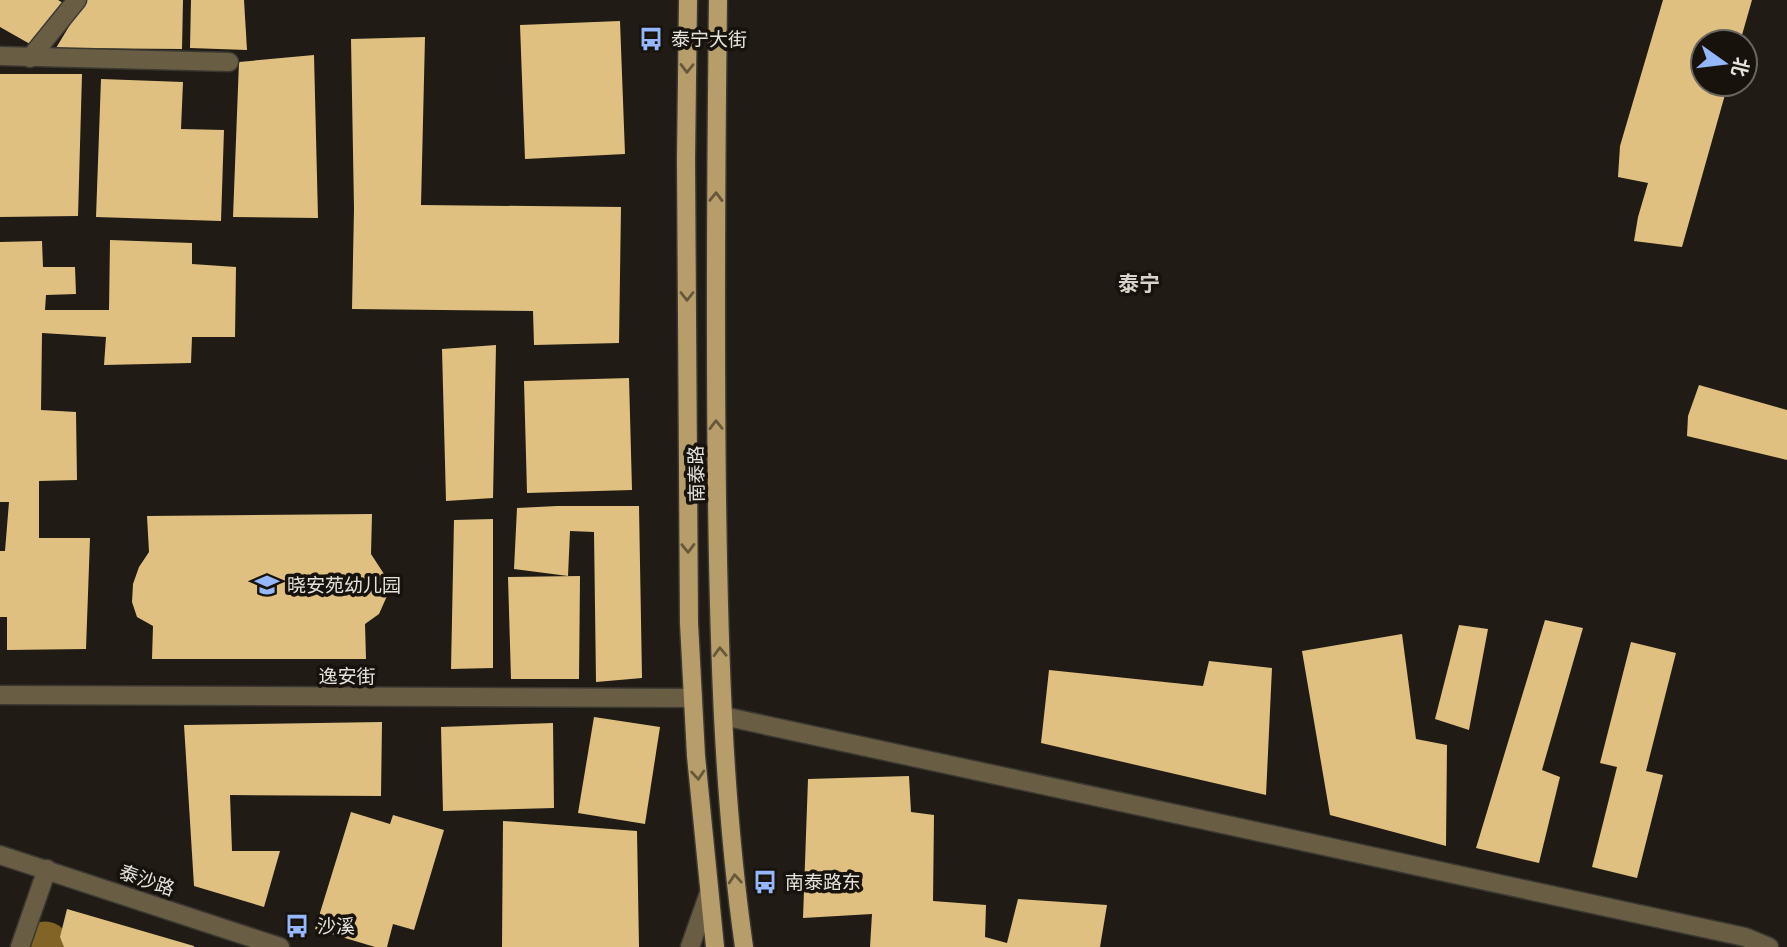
<svg xmlns="http://www.w3.org/2000/svg" width="1787" height="947" font-family="Roboto,'Noto Sans SC',sans-serif">
<style>
.lines{fill:none;stroke-linecap:round;stroke-linejoin:round}
.river{stroke:#826526;stroke-width:49}
.building{fill:#dfc081}
.minor-casing{stroke:#3b3831;stroke-width:21}
.major-casing{stroke:#3b3831;stroke-width:21}
.minor{stroke:#695d44;stroke-width:18}
.major{stroke:#b79d6a;stroke-width:18}
.oneway{stroke:#67583b}
.labels{text-anchor:middle;stroke-width:7;stroke-linejoin:round;paint-order:stroke}
.poi-label{font-size:19px;fill:#e4e2dc;stroke:#17130c;text-anchor:start}
.street-label{font-size:19px;fill:#e4e2dc;stroke:#17130c}
.neighbourhood-label{font-size:21px;font-weight:bold;fill:#d9d4ca;stroke:#17130c}
</style>
<rect width="100%" height="100%" fill="#201c15"/>
<g class="lines">
<path class="river" d="M45 946V947"/>
</g>
<g class="building">
<path d="M0 0H58L68 6 30 44 0 27Z"/>
<path d="M85 0H183L182 49 56 48Z"/>
<path d="M191 0H244L247 50 190 48Z"/>
<path d="M1663 0H1752L1740 42H1703V84H1728L1682 247 1634 241 1638 217 1648 183 1618 177 1620 146Z"/>
<path d="M620 21 625 154 525 159 520 25Z"/>
<path d="M425 37 421 205 621 207 619 343 534 345 533 311 352 309 354 209 351 39Z"/>
<path d="M314 55 318 218 233 217 239 62Z"/>
<path d="M0 74H82L78 216 0 217Z"/>
<path d="M101 79 183 82 181 129 224 130 221 221 96 217Z"/>
<path d="M110 240 192 243V264L236 267 235 337H192L191 363 104 365 106 337 42 333 41 410 76 412 77 480 39 481V538H90L86 649 7 650V617H0V551H5L9 502H0V242L42 241 43 267H75L76 294 46 295 45 310H109Z"/>
<path d="M496 345 493 498 446 501 442 349Z"/>
<path d="M629 378 632 490 527 493 524 381Z"/>
<path d="M1699 385 1787 410V460L1687 436 1688 416Z"/>
<path d="M557 506H639L642 678 596 682 594 532 570 531 568 576 514 569 517 508Z"/>
<path d="M372 514 371 554 384 574 387 596 379 614 365 624 366 659H152L153 626 137 617 132 602 133 584 139 567 149 552 147 516Z"/>
<path d="M493 519V668L451 669 454 520Z"/>
<path d="M580 576 579 679H511L508 577Z"/>
<path d="M1545 620 1583 628 1542 770 1560 777 1539 863 1476 848Z"/>
<path d="M1459 625 1488 629 1469 730 1435 719Z"/>
<path d="M1402 634 1416 739 1447 745 1446 846 1330 815 1302 651Z"/>
<path d="M1631 642 1676 653 1646 771 1663 775 1637 878 1592 867 1617 767 1600 763Z"/>
<path d="M1209 661 1272 668 1266 795 1041 743 1049 670 1203 686Z"/>
<path d="M594 717 660 727 645 824 578 813Z"/>
<path d="M382 722 381 796 230 795 232 851H280L264 907 194 886 184 725Z"/>
<path d="M553 723 554 808 443 811 441 727Z"/>
<path d="M909 776 911 812 934 815 933 901 986 905 985 937 1007 943 1018 899 1107 905 1100 947H870L872 914 803 918 808 779Z"/>
<path d="M351 812 390 824 393 815 444 830 414 930 393 924 387 947H375L315 929Z"/>
<path d="M503 821 637 831 639 947H502Z"/>
<path d="M67 909 194 946V947H64L60 937Z"/>
</g>
<g class="lines">
<g class="minor-casing">
<g id="minor">
<path d="M0 56 229 62"/>
<path d="M30 58 77 0"/>
<path d="M0 695 693 698"/>
<path d="M723 716 1745 937 1769 947"/>
<path d="M0 855 280 947"/>
<path d="M20 947 47 869"/>
<path d="M690 947 709 893"/>
</g>
</g>
<g class="major-casing">
<g id="major">
<path d="M688 0 686 160 689 623 696 756 715 947"/>
<path d="M718 0C716 166 715 332 717 498 719 648 723 799 744 947"/>
</g>
</g>
<use href="#minor" class="minor"/>
<use href="#major" class="major"/>
</g>
<defs><path id="oneway-chevron" d="M-2-3.5L2.5 0L-2 3.5" fill="none" stroke-width="1.6" stroke-linecap="round" stroke-linejoin="round" transform="scale(1.75)"/></defs>
<g class="oneway">
<use href="#oneway-chevron" transform="translate(687 68) rotate(91)"/>
<use href="#oneway-chevron" transform="translate(716 197) rotate(-89)"/>
<use href="#oneway-chevron" transform="translate(687 296) rotate(90)"/>
<use href="#oneway-chevron" transform="translate(716 425) rotate(-91)"/>
<use href="#oneway-chevron" transform="translate(688 548) rotate(89)"/>
<use href="#oneway-chevron" transform="translate(720 652) rotate(-92)"/>
<use href="#oneway-chevron" transform="translate(698 775) rotate(85)"/>
<use href="#oneway-chevron" transform="translate(735 879) rotate(-94)"/>
</g>
<defs>
<g id="bus-bare" transform="scale(1.89)"><path d="M-5-6H5V4H4V6H2V4H-2V6H-4V4H-5ZM-3.5-4V0h7V-4ZM-3.5 1.2v1.5H-2V1.2ZM2 1.2v1.5H3.5V1.2Z" fill="#94b7fd" stroke="#17130c" stroke-width="2.5" paint-order="stroke"/></g>
<g id="school-bare" transform="scale(1.89)"><path d="M0-5L7-2L0 1L-7-2ZM-4 1L0 2.5L4 1V4Q0 6-4 4Z" fill="#94b7fd" stroke="#17130c" stroke-width="2.5" paint-order="stroke"/></g>
</defs>
<g fill-rule="evenodd">
<use href="#bus-bare" x="651" y="39"/>
<use href="#school-bare" x="267" y="585"/>
<use href="#bus-bare" x="765" y="882"/>
<use href="#bus-bare" x="297" y="926"/>
</g>
<g class="labels">
<g class="poi-label">
<text x="671" y="46">泰宁大街</text>
<text x="287" y="592">晓安苑幼儿园</text>
<text x="785" y="889">南泰路东</text>
<text x="317" y="933">沙溪</text>
</g>
<g class="street-label">
<text transform="translate(696 474) rotate(-91)" y="7">南泰路</text>
<text x="347" y="683">逸安街</text>
<text transform="translate(147 880) rotate(19)" y="7">泰沙路</text>
</g>
<g class="neighbourhood-label">
<text x="1139" y="291">泰宁</text>
</g>
</g>
<g transform="translate(1724 63) rotate(104)"><circle r="33" fill="#17130c" stroke="#69665f" stroke-width="2"/>
<path d="M0-5L12 26L0 18L-12 26Z" fill="#94b7fd"/>
<text y="-10" font-size="19" font-weight="bold" text-anchor="middle" fill="#e4e2dc">北</text>
</g>
</svg>
